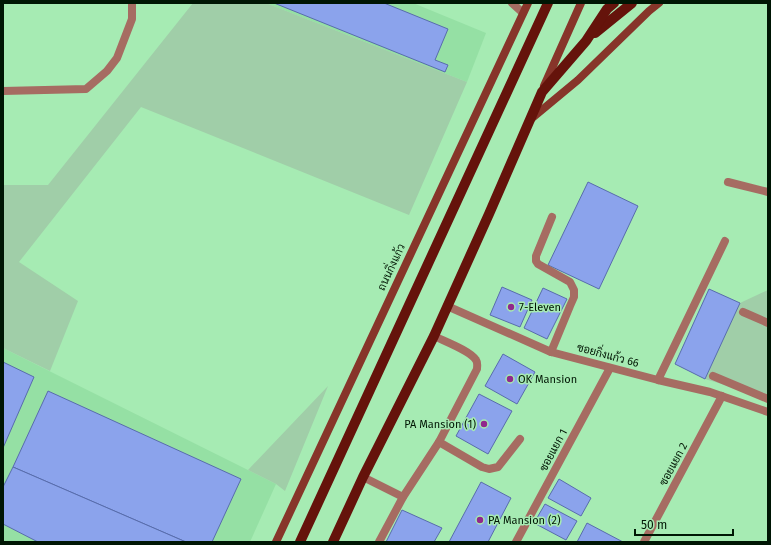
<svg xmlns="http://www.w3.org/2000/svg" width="771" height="545" font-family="'Fira Sans',Sarabun,sans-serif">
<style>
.built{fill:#95e0a4}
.green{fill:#a0cea8}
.building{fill:#8ba3ec;stroke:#586cac}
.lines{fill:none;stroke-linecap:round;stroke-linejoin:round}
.service{stroke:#a66c62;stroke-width:8}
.minor{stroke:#a66c62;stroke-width:8}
.secondary{stroke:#87352a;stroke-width:8}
.primary{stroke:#65130b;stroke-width:10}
.poi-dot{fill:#91288c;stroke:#a6ebb3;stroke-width:1.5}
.labels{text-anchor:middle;stroke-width:3;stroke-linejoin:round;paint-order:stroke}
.street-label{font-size:11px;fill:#001604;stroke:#a6ebb3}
.poi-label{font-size:11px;fill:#001604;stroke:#a6ebb3;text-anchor:start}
</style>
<rect width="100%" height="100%" fill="#a6ebb3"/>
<g class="built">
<path d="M266 3H413L486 33 467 82Z"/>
<path d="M3 348 276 484 250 542H3Z"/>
</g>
<g class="green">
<path d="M193 3H266L467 82 409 215 141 107 19 262 78 301 50 371 3 348V185H48Z"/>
<path d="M768 290V398L705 379 740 303Z"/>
<path d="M328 386 285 491 276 484 248 470Z"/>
</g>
<g class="building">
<path d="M274 3H384L448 29 435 60 448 65 445 72Z"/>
<path d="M588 182 638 206 599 289 548 265Z"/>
<path d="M502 287 532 300 520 327 490 315Z"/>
<path d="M543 288 567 299 547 339 524 328Z"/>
<path d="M709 289 740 303 705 379 675 364Z"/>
<path d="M503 354 535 372 517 404 485 386Z"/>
<path d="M3 362 34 377 3 448Z"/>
<path d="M48 391 241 479 212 542H186L13 467Z"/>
<path d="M479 394 512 411 488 454 456 436Z"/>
<path d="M13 467 186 542H38L3 524V487Z"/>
<path d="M559 479 591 498 581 516 548 498Z"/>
<path d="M481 482 511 498 488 542H449Z"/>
<path d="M545 504 577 521 566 540 534 523Z"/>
<path d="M402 510 442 528 434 542H386Z"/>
<path d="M587 523 623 542H577Z"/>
</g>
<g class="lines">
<g class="service">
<path d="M512 3 523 13"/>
<path d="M3 91 86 89 107 71 117 58 132 19V3"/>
<path d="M728 182 768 192"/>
<path d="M743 312 768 323"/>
<path d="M551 352 570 306 574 297V290L570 282 538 264 536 261V256L552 217"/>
<path d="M713 376 768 399"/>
<path d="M658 380 725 241"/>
<path d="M439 442 482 467 489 469 498 467 520 439"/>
<path d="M363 477 403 497"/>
<path d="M379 542 403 497 439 442 477 369C477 366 478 363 476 360 471 351 444 341 434 336"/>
</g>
<g class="minor">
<path d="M447 306 551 352 658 380 710 392 768 412"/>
<path d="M516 542 610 368"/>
<path d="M644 542 722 396"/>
</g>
<g class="secondary">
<path d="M544 86 581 3"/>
<path d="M531 119 578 80 649 11 659 3"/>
<path d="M276 542 528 3"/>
</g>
<g class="primary">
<path d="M595 33 632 3"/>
<path d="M300 542 548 3"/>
<path d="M333 542 363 477 434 336 489 214 542 92 586 41 607 9 614 3"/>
</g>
</g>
<g class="poi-dot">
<circle cx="511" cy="307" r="4"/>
<circle cx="510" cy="379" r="4"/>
<circle cx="484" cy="424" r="4"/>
<circle cx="480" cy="520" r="4"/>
</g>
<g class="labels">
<g class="street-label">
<text transform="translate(391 267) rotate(-65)" y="4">ถนนกิ่งแก้ว</text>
<text transform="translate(608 355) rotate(15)" y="4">ซอยกิ่งแก้ว 66</text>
<text transform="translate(553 450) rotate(-62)" y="4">ซอยแยก 1</text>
<text transform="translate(673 464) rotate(-62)" y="4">ซอยแยก 2</text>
</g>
<g class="poi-label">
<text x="519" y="311">7-Eleven</text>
<text x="518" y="383">OK Mansion</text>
<text x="476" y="428" text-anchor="end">PA Mansion (1)</text>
<text x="488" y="524">PA Mansion (2)</text>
</g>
</g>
<rect width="771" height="545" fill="none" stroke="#001604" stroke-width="8"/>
<path d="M635 529v6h98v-6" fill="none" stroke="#001604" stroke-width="2"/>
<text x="641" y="529" font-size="12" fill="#001604" stroke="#a6ebb3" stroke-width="3" paint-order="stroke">50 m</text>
</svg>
